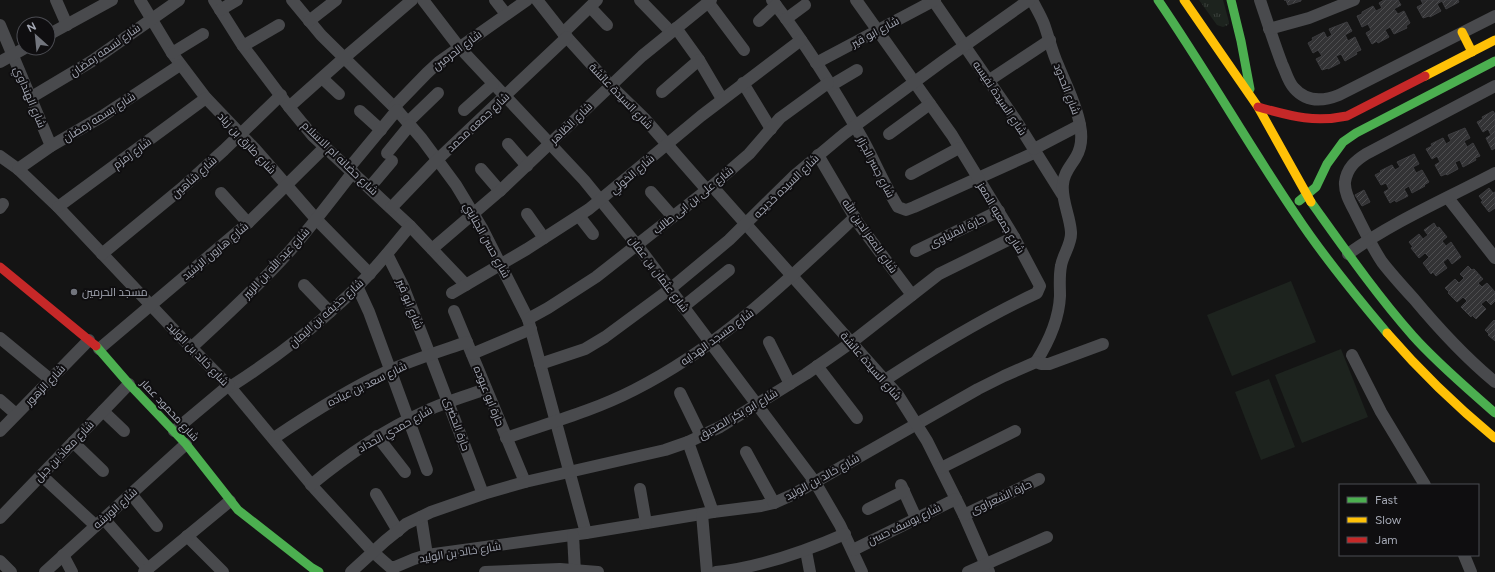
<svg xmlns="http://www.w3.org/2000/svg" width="1495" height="572" font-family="Figtree,Cairo,sans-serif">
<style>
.grass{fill:url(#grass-tufts)}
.park{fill:#1d231e}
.building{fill:url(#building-hatch);stroke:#3d3d40}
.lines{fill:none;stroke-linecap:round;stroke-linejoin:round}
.street{stroke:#494a4d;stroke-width:12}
.fast{stroke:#4caf50;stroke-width:9}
.slow{stroke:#ffc107;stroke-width:9}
.jam{stroke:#c62828;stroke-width:9}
.poi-dot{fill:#72757d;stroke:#0f0e10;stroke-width:1.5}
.labels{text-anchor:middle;stroke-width:4;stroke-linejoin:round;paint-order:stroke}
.street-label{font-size:11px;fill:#a5a9b5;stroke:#0f0e10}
.poi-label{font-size:11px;fill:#a5a9b5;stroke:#0f0e10;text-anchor:start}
</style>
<defs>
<pattern id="grass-tufts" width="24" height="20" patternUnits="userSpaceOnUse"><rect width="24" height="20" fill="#1d231e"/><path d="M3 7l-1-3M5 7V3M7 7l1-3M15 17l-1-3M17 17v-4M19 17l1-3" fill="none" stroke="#3b403c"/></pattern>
<pattern id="building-hatch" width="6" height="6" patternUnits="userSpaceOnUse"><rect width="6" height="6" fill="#333335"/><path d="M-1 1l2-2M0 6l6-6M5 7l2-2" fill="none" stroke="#4e4e50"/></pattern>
</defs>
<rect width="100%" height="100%" fill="#141414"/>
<path class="grass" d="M1199 0H1223L1229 22 1228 25 1223 27 1217 25Z"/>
<g class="park">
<path d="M1291 281 1316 342 1232 376 1207 315Z"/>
<path d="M1341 349 1368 417 1302 443 1275 375Z"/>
<path d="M1269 379 1295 447 1261 460 1235 392Z"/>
</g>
<g class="building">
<path d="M1284 0H1301V1L1288 5 1286 0Z"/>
<path d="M1384 0H1398L1401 5 1394 9 1398 14 1404 11 1410 23 1406 26 1407 28 1394 34 1390 27 1385 30 1389 37 1378 43 1377 41 1372 44 1366 33 1371 30 1368 24 1362 27 1357 16 1362 14V12L1373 6 1376 11 1382 8 1379 3Z"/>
<path d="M1421 0H1458L1459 2 1446 9 1442 1 1437 4 1441 11 1430 17 1429 16 1423 18 1417 7 1423 4Z"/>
<path d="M1347 22 1352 31 1345 35 1348 41 1355 37 1361 50 1356 52 1357 54 1345 61 1341 54 1336 56 1340 63 1328 69V68L1322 70 1316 59 1322 56 1318 50 1313 53 1308 43 1313 40 1312 38 1324 32 1327 38 1332 35 1329 29Z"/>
<path d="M1493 111 1495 114V148L1492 150 1486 138 1491 135 1488 129 1483 132 1477 122 1483 119 1482 117Z"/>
<path d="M1465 128 1470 138 1464 141 1467 147 1473 143 1480 156 1475 158 1476 160 1463 167 1460 160 1455 162 1458 169 1447 175 1446 174 1441 176 1435 165 1440 162 1437 156 1432 159 1426 149 1432 146 1431 144 1443 138 1446 144 1451 141 1448 135Z"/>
<path d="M1414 154 1419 164 1413 167 1416 173 1422 170 1429 182 1424 185 1425 186 1412 193 1409 186 1404 189 1408 196 1396 202 1395 200 1390 203 1384 192 1389 189 1386 183 1381 185 1375 175 1381 172 1380 171 1392 165 1395 170 1400 167 1397 162Z"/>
<path d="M1489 188 1493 193 1495 192V208L1489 212 1481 202 1483 201 1479 196Z"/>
<path d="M1364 190 1370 202 1362 206 1355 195Z"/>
<path d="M1434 223 1437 228 1439 227 1447 237 1442 241 1446 246 1451 242 1461 257 1452 264 1448 258 1443 262 1447 268 1436 276 1433 272 1431 274 1423 263 1429 257 1425 253 1419 258 1411 248 1413 247 1409 242 1419 234 1423 239 1428 235 1424 230Z"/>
<path d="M1468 266 1472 270 1474 269 1483 279 1478 283 1482 287 1487 283 1495 292V301L1491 305 1486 300 1481 304 1486 309 1476 319 1472 315 1471 317 1461 307 1467 301 1463 297 1457 302 1448 293 1449 292 1445 288 1455 279 1459 283 1464 278 1460 274Z"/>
<path d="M1494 320 1495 321V341L1488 335 1489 334 1485 330Z"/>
</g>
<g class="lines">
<g class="street">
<path d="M56 0 67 25"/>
<path d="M140 0 172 53 206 98 255 149 316 219 370 274"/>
<path d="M214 0 243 46 289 107 312 135 410 226 466 285"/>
<path d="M292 0 321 35 397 110 422 139 456 185 482 228 528 319 586 533"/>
<path d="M423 0 459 47 584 180 637 245 815 482 840 525 862 572"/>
<path d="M495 0 506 14"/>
<path d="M537 0 563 33 610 85 644 118 707 190"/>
<path d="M640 0 671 32"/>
<path d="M772 0C806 44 836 92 863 140 875 162 885 186 898 207L906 210 914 207 1036 152"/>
<path d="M856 0 952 135 1014 237 1040 286 1037 293C983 318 934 348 885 380"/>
<path d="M933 0 1015 119 1062 194"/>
<path d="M1032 0C1036 8 1041 16 1044 24 1049 38 1052 52 1058 65 1066 85 1076 103 1080 125 1082 135 1082 147 1076 157 1071 166 1064 172 1063 184 1061 199 1070 216 1071 232 1072 244 1063 254 1061 266 1059 276 1060 286 1060 296 1059 318 1048 343 1036 362"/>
<path d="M1260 0C1267 21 1274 43 1282 64 1286 72 1288 82 1294 88 1307 103 1324 101 1339 95L1495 16"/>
<path d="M708 2 744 50"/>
<path d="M590 7 607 25"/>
<path d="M220 10 237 0"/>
<path d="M786 19 805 5"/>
<path d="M309 21 336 0"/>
<path d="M759 21 776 5"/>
<path d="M0 25 51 146"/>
<path d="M676 28 699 60 722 99"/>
<path d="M1269 29 1309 18 1354 0"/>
<path d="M563 33 597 0"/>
<path d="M48 35 112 0"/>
<path d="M243 46 279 25"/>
<path d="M172 53 203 34"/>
<path d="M0 62 25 48"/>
<path d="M816 63 935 0"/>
<path d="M322 78 339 94"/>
<path d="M988 81 1050 40"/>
<path d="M743 83 771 129"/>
<path d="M830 86 857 70"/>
<path d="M1495 86 1366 154C1355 161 1347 168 1345 182 1344 193 1351 204 1356 214 1364 230 1372 247 1382 262 1392 275 1403 287 1414 299 1439 329 1466 358 1495 382"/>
<path d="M662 92 699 60"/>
<path d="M30 98 92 61 179 0"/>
<path d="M289 107 344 58 412 0"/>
<path d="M394 107 427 73 439 62 527 0"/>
<path d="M464 110 493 84"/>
<path d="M360 111 381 130"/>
<path d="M408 122 438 93"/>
<path d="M889 134 930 104"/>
<path d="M508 144 527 166"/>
<path d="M1034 149 1080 125"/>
<path d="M387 153 410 125"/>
<path d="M818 155 858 223 912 295"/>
<path d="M0 156 18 169 58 207 178 334 230 387 315 489 373 552 390 567H395L414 559 427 555 586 533 713 512 761 506 774 503 794 494 978 389 1004 376 1036 362"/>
<path d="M349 168 397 110"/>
<path d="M18 169 51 146 101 117 180 65"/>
<path d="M481 169 500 191"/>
<path d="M911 174 959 148"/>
<path d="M712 186 898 395 927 441 964 515 989 572"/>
<path d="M370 187 392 161"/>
<path d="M651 192 673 217"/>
<path d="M221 193 248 223"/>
<path d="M1448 198 1495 258"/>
<path d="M58 207 206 98"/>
<path d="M0 208 3 204"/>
<path d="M391 208 437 160 567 37"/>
<path d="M527 214 544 238"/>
<path d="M579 216 593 234"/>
<path d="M432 249 502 189 642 56 711 0"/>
<path d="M916 251 999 211"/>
<path d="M102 254 182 188 224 150 281 95"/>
<path d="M387 254 403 286 430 355 483 494"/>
<path d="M1348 254C1394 221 1446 199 1495 173"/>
<path d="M304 285 330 312"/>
<path d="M357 286 369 312 427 470"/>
<path d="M452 293 527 249 589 209 701 116 801 40"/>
<path d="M683 307 729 270"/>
<path d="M454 311 525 482"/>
<path d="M528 319 548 308 596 277 712 186 749 154 780 118 828 83"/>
<path d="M0 338 51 380"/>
<path d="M769 342 790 384"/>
<path d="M192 347C225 317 258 286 288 253 311 227 332 199 353 172"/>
<path d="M99 349 248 223 325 147"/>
<path d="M472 354 531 329"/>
<path d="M1352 355 1381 412 1425 485"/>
<path d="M1036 362 1041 364H1049L1103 344"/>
<path d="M540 364 585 349 605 337 670 289 729 240 795 175 844 134 943 61 1029 0"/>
<path d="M817 366 857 418"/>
<path d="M230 387C269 362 306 335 340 303 366 280 388 253 410 226"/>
<path d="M680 393 701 436"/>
<path d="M0 400 16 414"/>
<path d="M103 411 124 431"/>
<path d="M0 431 89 340"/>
<path d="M174 431 229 385"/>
<path d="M377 436 405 472"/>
<path d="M274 438C311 413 349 389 390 370 415 359 441 351 467 342"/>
<path d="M506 438C549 423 593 411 634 390 718 348 787 281 855 217"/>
<path d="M73 442 103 471"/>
<path d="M688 442 713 512"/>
<path d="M746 452 774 503"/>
<path d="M941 468 1015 431"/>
<path d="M41 475 96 526"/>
<path d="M311 485C347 455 384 430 426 411 445 402 466 396 486 389"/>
<path d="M901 485 916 518"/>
<path d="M640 489 646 523"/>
<path d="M131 494 157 526"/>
<path d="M376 494 398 531"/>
<path d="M868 509 904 491"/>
<path d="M702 514 707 572"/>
<path d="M964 515 1039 479"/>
<path d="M421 517 427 555"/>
<path d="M0 518 129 384"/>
<path d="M104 519 148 569"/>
<path d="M573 535 575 572"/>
<path d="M187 536 223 572"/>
<path d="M853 550 956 499"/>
<path d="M806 551 810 572"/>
<path d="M63 555 72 572"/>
<path d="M1464 555 1471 572"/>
<path d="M0 561 11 572"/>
<path d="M45 572 186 444"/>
<path d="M144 572 230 501"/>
<path d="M351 572 385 541 406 524 431 512 483 494 525 482 665 450 688 442 720 427 806 374 852 342 939 274 1014 237"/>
<path d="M485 572 560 569 598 572"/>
<path d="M716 572C761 567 804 552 845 534"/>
<path d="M968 572 1047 537"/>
</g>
<g class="fast">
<path d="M1158 0C1206 70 1248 144 1296 215 1323 256 1355 295 1387 333"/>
<path d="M1231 0 1241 41 1250 89"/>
<path d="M1299 201 1316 187 1327 164 1343 142 1356 133 1495 61"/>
<path d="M1311 202C1344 248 1376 294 1413 336 1438 364 1467 388 1495 413"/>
<path d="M96 346 129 384 186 444 238 510 312 568 319 572"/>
</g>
<g class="slow">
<path d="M1184 0 1258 107 1311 202"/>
<path d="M1462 32 1472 52"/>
<path d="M1425 76 1495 40"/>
<path d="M1387 333C1420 371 1456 406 1495 438"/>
</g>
<g class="jam">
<path d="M1258 107C1291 116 1313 123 1347 116L1425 76"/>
<path d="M0 267 96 346"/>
</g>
</g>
<circle class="poi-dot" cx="74" cy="292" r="4"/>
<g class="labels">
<g class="street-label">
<text transform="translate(875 32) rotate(-28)" y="4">شارع ابو قير</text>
<text transform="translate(105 50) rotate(-35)" y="4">شارع نسمه رمضان</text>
<text transform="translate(457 50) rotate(-37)" y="4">شارع الحرمين</text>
<text transform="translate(1067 89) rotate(69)" y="4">شارع الحدود</text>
<text transform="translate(621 96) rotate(46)" y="4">شارع السيدة عائشة</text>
<text transform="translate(30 97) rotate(67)" y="4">شارع الهنداوي</text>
<text transform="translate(1000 98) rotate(56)" y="4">شارع السيدة نفيسه</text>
<text transform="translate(99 117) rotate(-32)" y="4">شارع بسمه رمضان</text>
<text transform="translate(478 122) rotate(-43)" y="4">شارع جمعه محمد</text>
<text transform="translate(571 123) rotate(-44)" y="4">شارع الظاهر</text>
<text transform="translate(247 143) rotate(47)" y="4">شارع طارق بن زياد</text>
<text transform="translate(132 153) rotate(-36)" y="4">شارع زمزم</text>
<text transform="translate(340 158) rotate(44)" y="4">شارع حضانه ام الاسلام</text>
<text transform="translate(876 167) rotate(62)" y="4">شارع جسر الجزار</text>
<text transform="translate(632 174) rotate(-40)" y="4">شارع الخولي</text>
<text transform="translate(194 177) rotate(-42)" y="4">شارع شاهين</text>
<text transform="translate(786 186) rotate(-44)" y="4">شارع السيده خديجه</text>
<text transform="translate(693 200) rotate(-39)" y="4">شارع على بن ابى طالب</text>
<text transform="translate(1001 218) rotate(59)" y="4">شارع جمعيه المعز</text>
<text transform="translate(957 231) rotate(-26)" y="4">حارة المنياوى</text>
<text transform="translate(870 236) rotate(55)" y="4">شارع المعز لدين الله</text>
<text transform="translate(487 240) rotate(61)" y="4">شارع حسن الجنايني</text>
<text transform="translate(215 251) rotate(-40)" y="4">شارع هارون الرشيد</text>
<text transform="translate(276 263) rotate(-47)" y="4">شارع عبد الله بن الزبير</text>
<text transform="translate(659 274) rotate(53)" y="4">شارع عثمان بن عفان</text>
<text transform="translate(410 304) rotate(68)" y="4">شارع ابو قير</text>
<text transform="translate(326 313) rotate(-42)" y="4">شارع حذيفه بن اليمان</text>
<text transform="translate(717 337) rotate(-36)" y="4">شارع مسجد الهدايه</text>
<text transform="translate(198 354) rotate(46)" y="4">شارع خالد بن الوليد</text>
<text transform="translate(871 366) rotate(49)" y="4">شارع السيدة عائشة</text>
<text transform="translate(367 384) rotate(-26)" y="4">شارع سعد بن عباده</text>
<text transform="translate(45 385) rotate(-46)" y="4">شارع الزهور</text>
<text transform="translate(489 396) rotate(68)" y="4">حارة ابو عبوده</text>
<text transform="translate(170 410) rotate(47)" y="4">شارع محمود عمار</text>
<text transform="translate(738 414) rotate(-30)" y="4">شارع ابو بكر الصديق</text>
<text transform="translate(457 424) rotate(70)" y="4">حارة الحضرى</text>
<text transform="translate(395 429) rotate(-29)" y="4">شارع حمدي الحداد</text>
<text transform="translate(64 451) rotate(-46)" y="4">شارع معاذ بن جبل</text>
<text transform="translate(822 477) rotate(-29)" y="4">شارع خالد بن الوليد</text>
<text transform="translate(1001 497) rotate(-25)" y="4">حارة الشعراوى</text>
<text transform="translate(115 508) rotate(-42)" y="4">شارع الورشه</text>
<text transform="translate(904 524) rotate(-26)" y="4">شارع يوسف حسن</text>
<text transform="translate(460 552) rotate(-9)" y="4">شارع خالد بن الوليد</text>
</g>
<g class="poi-label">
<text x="82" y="296">مسجد الحرمين</text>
</g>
</g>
<rect x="1339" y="484" width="140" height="72" fill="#0f0e10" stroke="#4b4c52"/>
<rect x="1347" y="497" width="20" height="6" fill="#4caf50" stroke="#4b4c52"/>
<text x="1375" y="504" font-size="12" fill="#a5a9b5">Fast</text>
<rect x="1347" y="517" width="20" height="6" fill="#ffc107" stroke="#4b4c52"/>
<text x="1375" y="524" font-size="12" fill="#a5a9b5">Slow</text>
<rect x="1347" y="537" width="20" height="6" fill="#c62828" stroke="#4b4c52"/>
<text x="1375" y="544" font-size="12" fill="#a5a9b5">Jam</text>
<g transform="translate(36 36) rotate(333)"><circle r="19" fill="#0f0e10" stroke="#4b4c52"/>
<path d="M0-3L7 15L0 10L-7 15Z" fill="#72757d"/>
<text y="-6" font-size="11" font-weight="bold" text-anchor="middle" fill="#a5a9b5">N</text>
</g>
</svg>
